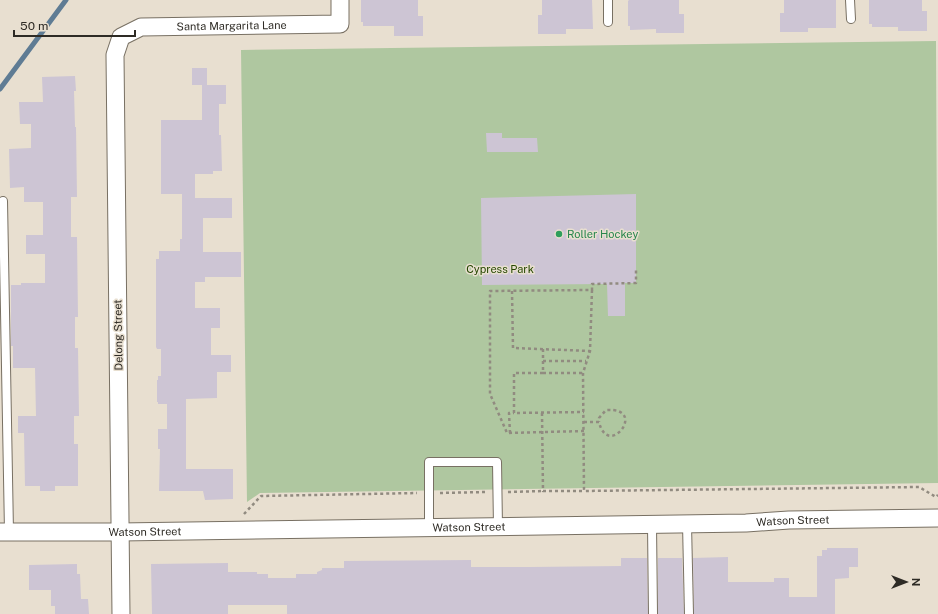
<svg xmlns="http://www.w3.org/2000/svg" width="938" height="614" font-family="'Public Sans',sans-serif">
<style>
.green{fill:#afc7a0}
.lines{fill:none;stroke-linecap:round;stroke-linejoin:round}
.stream{stroke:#5f7c94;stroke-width:5}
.building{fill:#cdc5d4}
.service-casing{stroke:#787063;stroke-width:10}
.minor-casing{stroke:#787063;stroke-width:19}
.path{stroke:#918b80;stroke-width:2.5;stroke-dasharray:3 3;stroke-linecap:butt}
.service{stroke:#fff;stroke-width:8}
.minor{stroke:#fff;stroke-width:17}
.leisure-dot{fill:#2e9e5b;stroke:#e8dfd0;stroke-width:1.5}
.labels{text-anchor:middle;stroke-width:3;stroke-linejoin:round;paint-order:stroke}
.street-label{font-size:11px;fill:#2e2b25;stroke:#e8dfd0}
.leisure-label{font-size:11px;fill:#27864d;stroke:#e8dfd0;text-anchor:start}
.park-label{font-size:11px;fill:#254700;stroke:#e8dfd0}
</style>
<rect width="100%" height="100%" fill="#e8dfd0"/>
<path class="green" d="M936 41 938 483 260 493 247 502 241 50Z"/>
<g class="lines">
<path class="stream" d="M0 89 66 0"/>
</g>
<g class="building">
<path d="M361 0H418V16H423V36H394V26H363V22H361Z"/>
<path d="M542 0H592L593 29H566V34H538V15H542Z"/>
<path d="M629 0H679V14H684V33H656V29L630 30V26H628V1Z"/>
<path d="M784 0H836V28H808V32H780V13H784Z"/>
<path d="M869 0H922V11H927V31H898V27H872V24H869Z"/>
<rect x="192" y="68" width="15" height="17"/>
<path d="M75 76 76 91H74L75 127H76L77 197H71V237H77L78 317H75V348H78L79 416H74V444H78V486H55V491H40V486H25L24 433H18V416H36L35 368H13V346H11V285H21V283H45V254H26V235H43V202H24V187L10 188 9 149 31 148V124H20L19 102H43L42 77Z"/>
<path d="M202 85H226V104H219V135H221L222 171H213V174H195V198H232V218H203V252H241V277H205V282H195V308H220V328H211V355H231V372H217V398L186 399V469H233V499L205 500 203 491H159L160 449H158V429H167V404H158V402H157V380H158V376H161V349H157L156 347V259H159V251H180V239H182V194H161V120H202Z"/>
<path d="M486 133H502V138H537L538 152H487Z"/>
<path d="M636 194V283H625V316H608L607 284 482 285 481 198Z"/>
<path d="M827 548H858V567H849V578L835 579V614H694L693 558 728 557V582H774V578H789V597H817V556H822V550H827Z"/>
<path d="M621 558H647L648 614H287V605H228V614H152L151 564 228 563V572H257V574H268V578H296V574H317V572L322 570V568H344V561L471 560V567H530L621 566Z"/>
<path d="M658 558H682L684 614H658Z"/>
<path d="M77 564V574H80L81 599H88L89 614H55V606H51V590H29V565Z"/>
</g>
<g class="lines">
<g class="service-casing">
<g id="service">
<path d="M608 0V22"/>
<path d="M850 0 851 19"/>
<path d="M3 201 9 532"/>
<path d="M687 524 689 614"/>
<path d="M652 525 653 614"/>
<path d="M429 528V462H497L498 527"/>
</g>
</g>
<g class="minor-casing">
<g id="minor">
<path id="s1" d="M0 532H120L746 523 789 520 938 518"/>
<path id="s2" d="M121 614 115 55 121 37 141 27 340 24V0"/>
</g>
</g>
<g class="path">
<path d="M592 290 590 351 583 373 584 491 919 487 936 497 938 495"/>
<path d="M512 291 513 348 590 351"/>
<path d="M543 349V373H583"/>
<path d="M543 361H586"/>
<path d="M543 373H514V413L584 412"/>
<path d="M542 413 543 491H584"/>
<path d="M584 422H599C608 460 649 407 606 410L599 418V422"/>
<path d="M584 431 507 433 490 394V291L592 290V284L636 283V270"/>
<path d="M510 433 509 413H514"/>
<path d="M508 492 543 491"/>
<path d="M440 493 487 492"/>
<path d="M244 514 261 496 417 493"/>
</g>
<use href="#service" class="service"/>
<use href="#minor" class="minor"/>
</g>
<circle class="leisure-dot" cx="559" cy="234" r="4"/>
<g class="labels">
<g class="street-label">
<text dy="4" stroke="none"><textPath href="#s2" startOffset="691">Santa Margarita Lane</textPath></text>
<text transform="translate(118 335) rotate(-91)" y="4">Delong Street</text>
<text dy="4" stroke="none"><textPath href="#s1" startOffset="793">Watson Street</textPath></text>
<text dy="4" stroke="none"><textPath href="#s1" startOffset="469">Watson Street</textPath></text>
<text dy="4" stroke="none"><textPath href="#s1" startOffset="145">Watson Street</textPath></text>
</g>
<g class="leisure-label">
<text x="567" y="238">Roller Hockey</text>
</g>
<g class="park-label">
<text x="500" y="273">Cypress Park</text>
</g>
</g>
<g transform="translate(906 582) rotate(90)" stroke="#e8dfd0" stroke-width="3" paint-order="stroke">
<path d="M0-3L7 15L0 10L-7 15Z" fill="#2e2b25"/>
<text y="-6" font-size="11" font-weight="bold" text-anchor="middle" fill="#2e2b25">N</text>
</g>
<path d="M14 30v6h121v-6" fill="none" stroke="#2e2b25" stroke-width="2"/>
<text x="20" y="30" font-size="12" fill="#2e2b25" stroke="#e8dfd0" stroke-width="3" paint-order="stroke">50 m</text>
</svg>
